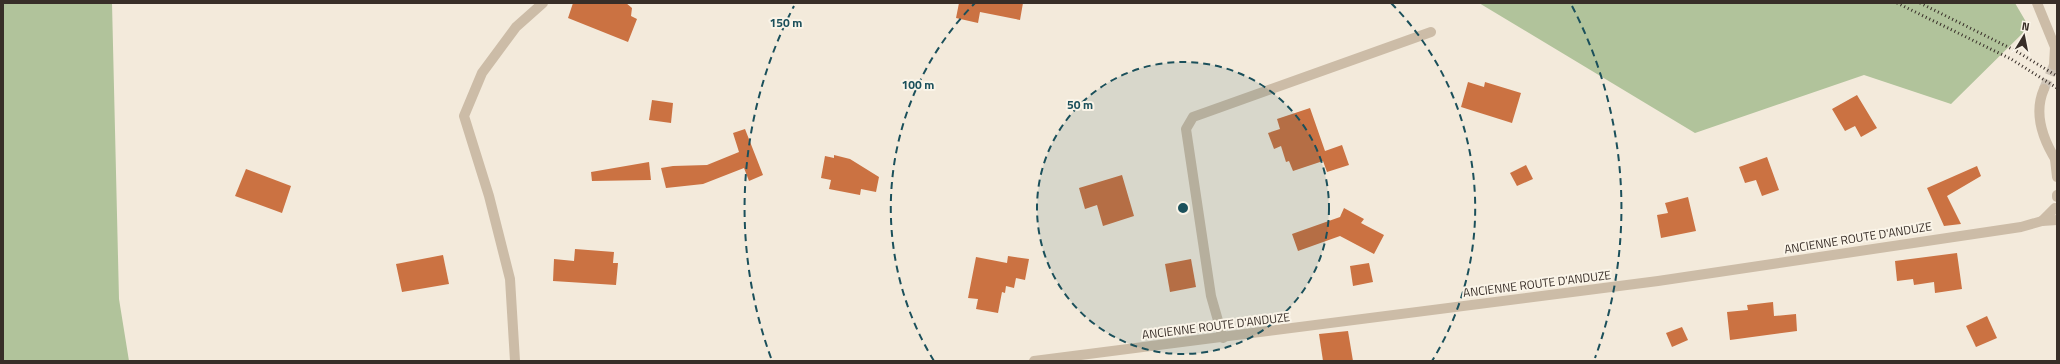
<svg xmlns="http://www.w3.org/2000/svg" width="2060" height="364" font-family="'Titillium Web',sans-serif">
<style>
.green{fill:#b1c39b}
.building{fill:#cb7242}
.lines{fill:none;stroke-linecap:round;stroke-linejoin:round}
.minor-tunnel{stroke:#cec4b7;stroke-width:10;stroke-dasharray:10 5;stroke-linecap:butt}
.minor{stroke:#ccbca7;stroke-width:10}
.rail{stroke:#382e28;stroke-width:3;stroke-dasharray:1 3;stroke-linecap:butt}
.ring{fill:none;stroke:#1b505b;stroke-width:2;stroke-dasharray:7 5}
.labels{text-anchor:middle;stroke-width:4;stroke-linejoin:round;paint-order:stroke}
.street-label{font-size:12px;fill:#382e28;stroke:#faf4e8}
.centre{fill:#1b505b;stroke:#faf4e8;stroke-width:2}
.ring-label{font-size:12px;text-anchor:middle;font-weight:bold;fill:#1b505b;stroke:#faf4e8;stroke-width:4;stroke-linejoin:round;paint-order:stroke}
</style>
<rect width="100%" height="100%" fill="#f3eadb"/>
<g class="green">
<path d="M3 3H112L119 299 129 361H3Z"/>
<path d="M1479 3H2015L2029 27 1951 104 1864 75 1695 133Z"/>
</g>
<g class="building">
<path d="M573 3H626L632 8 631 16 637 19 628 42 568 18Z"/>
<path d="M959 3H1023L1020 20 980 12 978 23 956 18Z"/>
<path d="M1468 82 1484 87 1485 82 1521 93 1512 123 1461 107Z"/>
<path d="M1857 95 1877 128 1861 137 1855 126 1845 131 1832 109Z"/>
<path d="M652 100 673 103 671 123 649 120Z"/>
<path d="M1310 108 1325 151 1342 145 1349 165 1327 172 1323 161 1293 171 1289 161 1286 162 1281 146 1274 149 1268 133 1280 129 1277 119Z"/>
<path d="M745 129 763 175 749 181 744 168 703 184 666 188 661 168 673 166 707 165 739 152 733 133Z"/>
<path d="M834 155 850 159 879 177 876 192 861 189 860 195 829 189 831 180 821 178 825 156 834 158Z"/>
<path d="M1767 157 1779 190 1762 196 1756 180 1745 183 1739 167Z"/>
<path d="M649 162 651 180 592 181 591 172Z"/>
<path d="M1526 165 1533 179 1517 186 1510 173Z"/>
<path d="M1977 166 1981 176 1947 196 1961 224 1944 226 1927 188Z"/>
<path d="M246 169 291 186 282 213 235 196Z"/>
<path d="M1122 175 1134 216 1103 226 1097 205 1085 209 1079 188Z"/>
<path d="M1688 197 1696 231 1661 238 1657 215 1668 213 1665 203Z"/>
<path d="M1344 208 1364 219 1361 223 1384 235 1374 254 1340 236 1298 251 1292 234 1340 217Z"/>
<path d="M575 249 614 252 613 263H618L616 285 553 281 554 259 574 261Z"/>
<path d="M1957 253 1962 289 1935 293 1934 282 1914 285 1913 279 1897 281 1895 261Z"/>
<path d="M443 255 449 284 402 292 396 264Z"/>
<path d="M1008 256 1029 259 1025 280 1016 278 1014 288 1006 286 1005 293 1002 292 998 313 976 309 978 299 968 298 976 257 1007 263Z"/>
<path d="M1191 259 1196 287 1170 292 1165 264Z"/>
<path d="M1369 263 1373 282 1353 286 1350 266Z"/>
<path d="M1773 302 1774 316 1796 314 1797 331 1730 340 1727 312 1748 310 1747 305Z"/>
<path d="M1987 316 1997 338 1976 347 1966 326Z"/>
<path d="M1682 327 1688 340 1672 347 1666 333Z"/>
<path d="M1348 331 1353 361H1323L1319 334Z"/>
</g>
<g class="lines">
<path class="minor-tunnel" d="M2044 89 2054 65"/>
<g class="minor">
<path d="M2037 3 2055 47 2054 65"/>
<path d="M2044 89C2033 114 2043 140 2057 162"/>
<path d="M2055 159 2057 177"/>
<path d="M2057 197V195"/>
<path d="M2042 221 2055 208"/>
<path d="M1223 338 1211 296 1186 129 1193 117 1431 32"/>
<path d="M515 361 510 279 489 196 464 116 482 73 516 27 543 3"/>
<path d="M1034 361 1658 281 2021 227 2042 221 2057 220"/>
</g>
<g class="rail">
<path d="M1897 3 2011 59 2057 88"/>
<path d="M1920 3 2016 51 2057 76"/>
</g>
</g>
<circle cx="1183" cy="208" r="146" fill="#1b505b" fill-opacity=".12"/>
<g class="ring">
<circle cx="1183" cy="208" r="146"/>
<path d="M934 361A292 292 0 0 1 975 3M1391 3A292 292 0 0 1 1432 361"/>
<path d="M771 358A438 438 0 0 1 794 6M1572 6A438 438 0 0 1 1595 358"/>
</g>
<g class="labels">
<g class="street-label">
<text transform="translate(1858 238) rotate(-9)" y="4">ANCIENNE ROUTE D'ANDUZE</text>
<text transform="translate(1537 284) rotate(-7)" y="4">ANCIENNE ROUTE D'ANDUZE</text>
<text transform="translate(1216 326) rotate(-7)" y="4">ANCIENNE ROUTE D'ANDUZE</text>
</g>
</g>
<circle cx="1183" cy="208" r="6" class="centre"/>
<g class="ring-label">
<text x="786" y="27">150 m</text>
<text x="918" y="89">100 m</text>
<text x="1080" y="109">50 m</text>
</g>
<rect width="2060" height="364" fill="none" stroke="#382e28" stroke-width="8"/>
<g transform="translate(2024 36) rotate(10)" stroke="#faf4e8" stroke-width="3" paint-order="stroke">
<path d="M0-3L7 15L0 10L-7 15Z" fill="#382e28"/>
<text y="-6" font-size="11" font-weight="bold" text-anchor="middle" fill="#382e28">N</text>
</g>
</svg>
